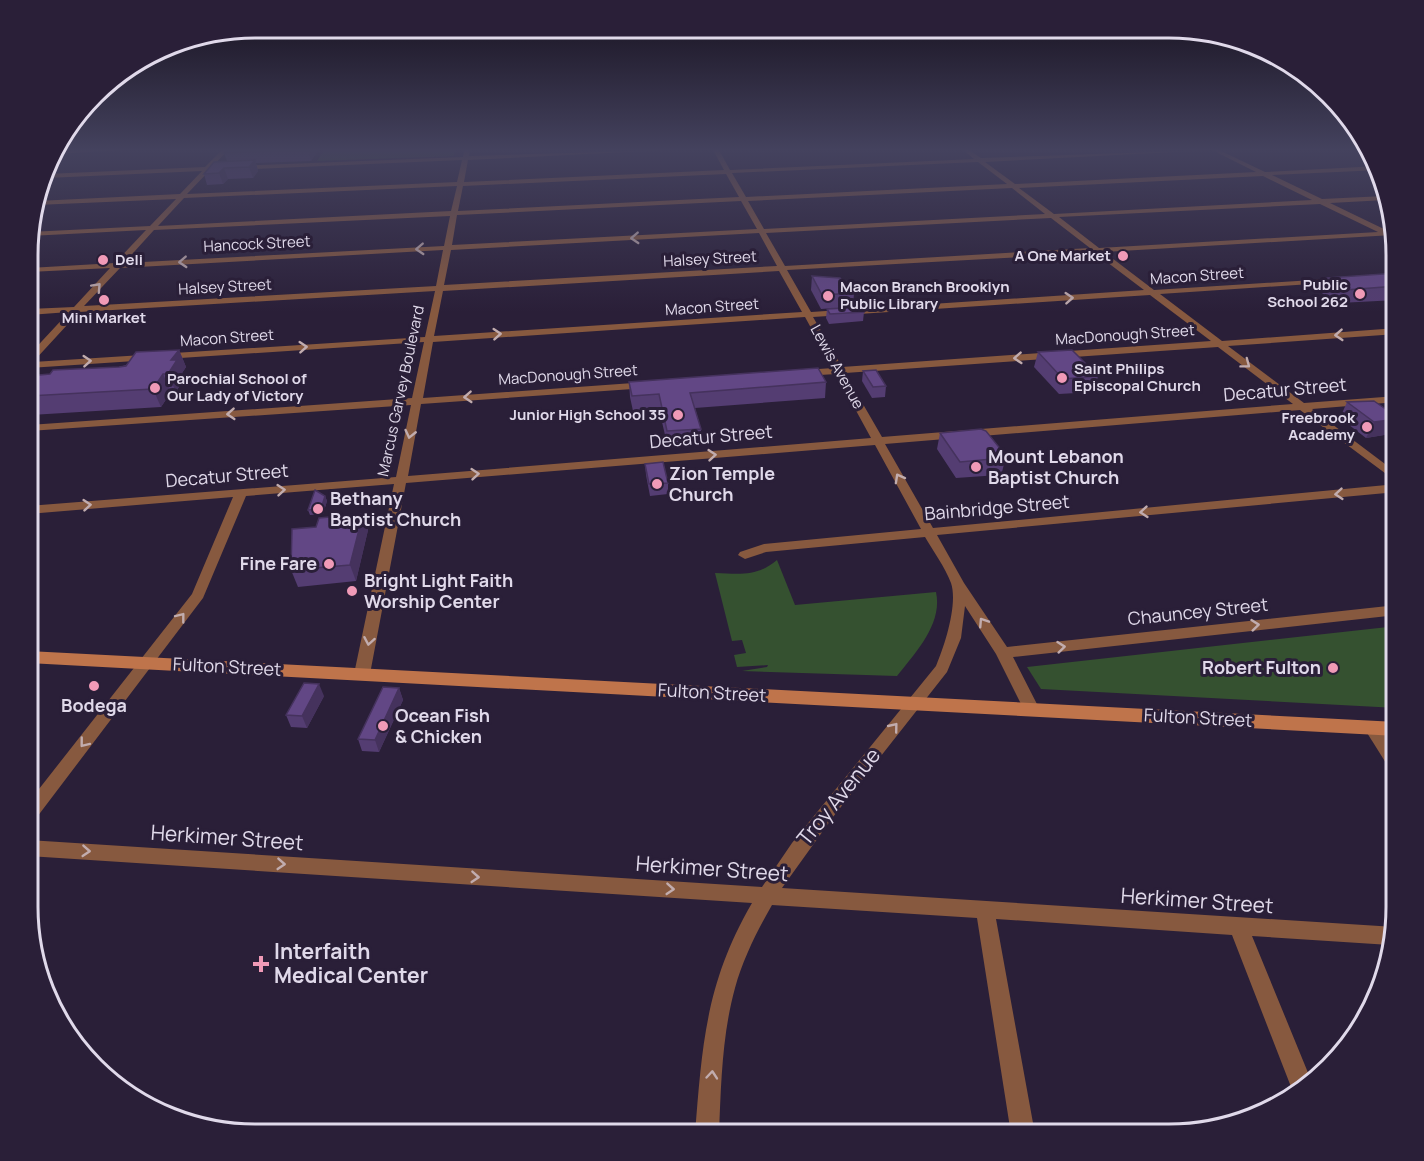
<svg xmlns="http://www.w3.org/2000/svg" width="1424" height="1161" font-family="Manrope,sans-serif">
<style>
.green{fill:#355130}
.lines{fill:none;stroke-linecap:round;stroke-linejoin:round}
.street{fill:#87593f;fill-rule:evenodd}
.secondary{fill:#bf744b;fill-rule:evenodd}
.wall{fill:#543d72}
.shaded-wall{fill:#45325d}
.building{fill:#624785;stroke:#45325d;stroke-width:1.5}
.oneway{stroke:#c1acae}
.poi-dot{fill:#f09ab7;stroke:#2a1f38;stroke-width:2}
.labels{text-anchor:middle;stroke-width:6;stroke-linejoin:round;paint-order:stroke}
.far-street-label{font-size:15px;fill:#e0d9ea;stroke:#2a1f38}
.far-poi-label{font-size:15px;font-weight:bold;fill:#e0d9ea;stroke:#2a1f38;text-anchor:end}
.street-label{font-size:18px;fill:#e0d9ea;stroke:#2a1f38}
.poi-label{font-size:18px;font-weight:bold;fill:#e0d9ea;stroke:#2a1f38;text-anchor:start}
.near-street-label{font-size:21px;fill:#e0d9ea;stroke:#2a1f38}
.near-poi-label{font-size:21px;font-weight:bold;fill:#e0d9ea;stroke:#2a1f38;text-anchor:start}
.rim{fill:none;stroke:#e0d9ea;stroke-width:3}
</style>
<rect width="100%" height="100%" fill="#2a1f38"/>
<g class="green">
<path d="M324 150H455L454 156 317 161Z"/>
<path d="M777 560 795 605 936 592C943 624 915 653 897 676L742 671 767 667 768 665 737 667 734 655 746 653 742 640 732 641 715 573C740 574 757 577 777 560Z"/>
<path d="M1397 626V708L1041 689 1027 667Z"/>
</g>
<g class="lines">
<g class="street">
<path d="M54 150H124L54 154Z"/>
<path d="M222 150H228L212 167 463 157 464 150H470L469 156 667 150 468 160 464 182 724 170 713 150H719L730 170 974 159 963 150H969L981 158 1212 150 985 162 1015 184 1256 172 1212 150H1219L1265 172 1379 166 1380 170 1272 175 1322 199 1385 196 1386 200 1330 203 1388 231H1392L1393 235 1104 252 1154 290 1344 278V282H1341L1160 294 1222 341 1397 328V334L1228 346 1304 403 1397 396V402L1312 409 1397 473V482L1300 410 885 444 933 528 1397 484V492L937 535 964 583 1007 647 1397 605V615L1013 657 1040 710 1038 714 1032 716 1026 714 996 654 965 606 961 638 947 672 833 817 782 888 1395 927 1390 945 1252 936 1311 1080 1293 1092 1232 935 996 919 1035 1134H1011L977 918 772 905C757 931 743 959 735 988 722 1035 721 1085 719 1134H695C702 1045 706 982 752 903L28 856V840L762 887 792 843 936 666C945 645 958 604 951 583 945 567 933 551 925 537L766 552 745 559 738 555 740 552 764 544 921 529 875 445 406 483 370 674 367 678H357L354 674 394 484 246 496 203 598 34 821 28 823V803L192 594 233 497 28 514V506L396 477 411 405 29 431V425L412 398 424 342 29 368V355L69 312 29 315V309L74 307 110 268 29 272V268L115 263 146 230 29 236V232L150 226 176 199 36 205 37 201 180 194 202 171 46 178V174L205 167ZM462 160 457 182 187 194 209 171ZM978 162 1007 184 746 197 732 173ZM726 174 739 197 458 211 463 186ZM1263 176 1312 200 1054 214 1019 188ZM457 186 451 211 158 226 184 198ZM1012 188 1045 214 764 229 748 201ZM741 201 757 229 452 245 457 215ZM1320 204 1378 232 1099 248 1059 217ZM450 216 444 246 124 263 154 230ZM1051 218 1090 248 785 266 766 233ZM759 233 777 266 444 285 451 250ZM443 250 436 286 84 306 120 268ZM1095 253 1144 290 811 312 787 270ZM779 271 802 312 434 336 443 291ZM435 291 425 337 33 362 79 312ZM1150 295 1211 341 842 367 813 317ZM805 317 833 368 804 370 799 373 804 376 836 374 871 438 408 476 421 404 647 388 652 385 647 382 423 398 433 342ZM1218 347 1293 404 882 437 845 373Z"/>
<path d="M1372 722 1378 724 1397 752V773L1391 771 1364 728 1366 724Z"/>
</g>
<path class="secondary" d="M28 651 1397 722V736L28 663Z"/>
</g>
<g class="wall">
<path d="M227 150H318L311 161 256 163 258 171 253 178 228 179 223 184 207 185 204 174 227 161 224 153Z"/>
<path d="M1397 273V300L1339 303 1320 292 1326 278Z"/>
<path d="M812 276 846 287 854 293 853 307 821 309 811 290Z"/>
<path d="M827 309 864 312 863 321 829 324 826 318Z"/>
<path d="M179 350 186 367 182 373 184 378 176 392H171L161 407 31 415 29 412V376L119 367Z"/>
<path d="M1038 352 1098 376 1094 392 1059 394 1034 367Z"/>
<path d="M863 371 886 386 885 397 872 398 862 381Z"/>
<path d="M629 382H826L825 398 695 408 701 429V445L668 448 659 409 633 411 630 397Z"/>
<path d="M1347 402 1397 417V422L1390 434 1366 438 1340 418Z"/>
<path d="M940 433 1006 456 1002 472 999 473V475L956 478 937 449Z"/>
<path d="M645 464 668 483V494L650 496 646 475Z"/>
<path d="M325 496 327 501 323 514 310 515 308 510Z"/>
<path d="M363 514 368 530 356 581 298 587 291 570 316 527Z"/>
<path d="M399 688 403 700 379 752 362 751 358 739Z"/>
<path d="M324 696 307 728 291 727 286 715Z"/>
</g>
<g class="shaded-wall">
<path d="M308 150H318L311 161Z"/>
<path d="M255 160 258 171 253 178 249 167Z"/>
<path d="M224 168 228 179 223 184 219 173Z"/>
<path d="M179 350 186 367 182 373 184 378 176 392 168 374 171 360Z"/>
<path d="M163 374 171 392 161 407 153 389Z"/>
<path d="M1397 419V422L1390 434 1366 438 1374 422Z"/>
<path d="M325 496 327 501 323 514 321 509Z"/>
<path d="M363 514 368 530 356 581 350 565Z"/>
<path d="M319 684 324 696 307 728 302 716Z"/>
<path d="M399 688 403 700 379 752 375 740Z"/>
</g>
<g class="building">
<path d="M227 150H308L224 153Z"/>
<path d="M255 160 249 167 224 168 219 173 204 174 214 162Z"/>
<path d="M1397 273V286L1345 290 1326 278Z"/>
<path d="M812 276 840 278 846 287H850L854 293 822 295Z"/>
<path d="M861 307 864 312 830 314 827 309Z"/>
<path d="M179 350 171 360H177L168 374H163L153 389 29 396V376L50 374 53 370 119 367 126 366 136 352Z"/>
<path d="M1072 350 1098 376 1063 379 1038 352Z"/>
<path d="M818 368 826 382 690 393 701 429 667 431 659 394 632 396 629 382Z"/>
<path d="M876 370 886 386 873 387 863 371Z"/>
<path d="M1374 401 1397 417V419L1374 422 1347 402Z"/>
<path d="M981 429 986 431 1006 456H1001L1003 458 960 462 940 433Z"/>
<path d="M663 462 668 483 649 484 645 464Z"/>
<path d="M315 490 325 496 321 509 308 510Z"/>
<path d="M363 514 350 565 291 570 292 529 316 527 319 518Z"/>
<path d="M304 683 319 684 302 716 286 715Z"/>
<path d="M383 687 399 688 375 740 358 739Z"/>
</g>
<defs><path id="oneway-chevron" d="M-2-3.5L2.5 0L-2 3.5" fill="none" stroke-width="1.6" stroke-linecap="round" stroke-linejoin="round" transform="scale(1.5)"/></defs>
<g class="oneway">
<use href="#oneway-chevron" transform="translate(635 238) rotate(177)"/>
<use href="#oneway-chevron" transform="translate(420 249) rotate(177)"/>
<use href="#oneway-chevron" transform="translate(183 262) rotate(177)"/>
<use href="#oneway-chevron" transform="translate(97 287) rotate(-47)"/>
<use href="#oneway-chevron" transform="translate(1069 298) rotate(-4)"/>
<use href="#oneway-chevron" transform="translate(497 334) rotate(-4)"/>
<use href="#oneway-chevron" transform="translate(1339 335) rotate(176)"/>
<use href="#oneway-chevron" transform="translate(303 347) rotate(-4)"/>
<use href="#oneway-chevron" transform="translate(1018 358) rotate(176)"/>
<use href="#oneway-chevron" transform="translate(87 361) rotate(-4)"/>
<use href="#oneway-chevron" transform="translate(1246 364) rotate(37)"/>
<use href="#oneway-chevron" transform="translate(468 397) rotate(176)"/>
<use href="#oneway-chevron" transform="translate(231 414) rotate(176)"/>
<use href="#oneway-chevron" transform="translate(410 434) rotate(103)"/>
<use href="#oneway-chevron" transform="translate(712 455) rotate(-5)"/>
<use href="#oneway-chevron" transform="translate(475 474) rotate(-5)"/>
<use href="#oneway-chevron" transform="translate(899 478) rotate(-119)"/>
<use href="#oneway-chevron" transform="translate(281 490) rotate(-5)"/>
<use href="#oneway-chevron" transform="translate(1339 494) rotate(175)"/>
<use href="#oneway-chevron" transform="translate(87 505) rotate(-5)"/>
<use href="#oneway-chevron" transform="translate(1144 512) rotate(175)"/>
<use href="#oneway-chevron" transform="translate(181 617) rotate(-52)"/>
<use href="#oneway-chevron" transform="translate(983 622) rotate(-123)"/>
<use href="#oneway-chevron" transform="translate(1255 625) rotate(-6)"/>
<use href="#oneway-chevron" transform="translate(369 641) rotate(100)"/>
<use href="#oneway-chevron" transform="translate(1061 647) rotate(-6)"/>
<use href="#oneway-chevron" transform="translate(894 727) rotate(-51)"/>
<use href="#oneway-chevron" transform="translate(84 743) rotate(128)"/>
<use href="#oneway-chevron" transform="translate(86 851) rotate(4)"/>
<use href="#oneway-chevron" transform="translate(281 864) rotate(4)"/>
<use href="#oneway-chevron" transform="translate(475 877) rotate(4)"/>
<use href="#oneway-chevron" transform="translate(670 889) rotate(4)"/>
<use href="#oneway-chevron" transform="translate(712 1075) rotate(-85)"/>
</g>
<linearGradient id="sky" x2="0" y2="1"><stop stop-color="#17111f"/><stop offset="0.48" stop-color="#44425e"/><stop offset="1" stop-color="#44425e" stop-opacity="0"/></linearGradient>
<rect width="1424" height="312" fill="url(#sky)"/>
<g class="poi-dot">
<circle cx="1123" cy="256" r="6"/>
<circle cx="103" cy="260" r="6"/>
<circle cx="1360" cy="294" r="6"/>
<circle cx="828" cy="296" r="6"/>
<circle cx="104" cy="300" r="6"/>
<circle cx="1062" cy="378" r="6"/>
<circle cx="155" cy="388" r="6"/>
<circle cx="678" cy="415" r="6"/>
<circle cx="1367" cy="427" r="6"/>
<circle cx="976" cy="467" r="6"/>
<circle cx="657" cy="484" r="6"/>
<circle cx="318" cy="509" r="6"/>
<circle cx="329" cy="564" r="6"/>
<circle cx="352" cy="591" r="6"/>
<circle cx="1333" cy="668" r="6"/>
<circle cx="94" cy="686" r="6"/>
<circle cx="383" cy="726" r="6"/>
<path d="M258 955h6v6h6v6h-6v6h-6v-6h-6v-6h6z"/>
</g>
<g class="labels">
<g class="far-street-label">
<text transform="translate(257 244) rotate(-3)" y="5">Hancock Street</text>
<text transform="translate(710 259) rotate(-3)" y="5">Halsey Street</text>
<text transform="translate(1197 276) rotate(-4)" y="5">Macon Street</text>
<text transform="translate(225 287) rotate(-3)" y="5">Halsey Street</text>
<text transform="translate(712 307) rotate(-4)" y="5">Macon Street</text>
<text transform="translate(1125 335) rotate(-4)" y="5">MacDonough Street</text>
<text transform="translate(227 338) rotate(-4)" y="5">Macon Street</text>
<text transform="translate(837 367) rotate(61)" y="5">Lewis Avenue</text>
<text transform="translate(568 375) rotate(-4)" y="5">MacDonough Street</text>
<text transform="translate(401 391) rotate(-78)" y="5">Marcus Garvey Boulevard</text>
</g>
<g class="far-poi-label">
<text x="1111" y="261">A One Market</text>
<text x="115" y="265" text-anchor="start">Deli</text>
<text x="1348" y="290">Public<tspan x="1348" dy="17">School 262</tspan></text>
<text x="840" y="292" text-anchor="start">Macon Branch Brooklyn<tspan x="840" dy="17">Public Library</tspan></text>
<text x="104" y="323" text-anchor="middle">Mini Market</text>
<text x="1074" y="374" text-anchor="start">Saint Philips<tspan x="1074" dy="17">Episcopal Church</tspan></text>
<text x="167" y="384" text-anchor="start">Parochial School of<tspan x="167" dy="17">Our Lady of Victory</tspan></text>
<text x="666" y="420">Junior High School 35</text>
<text x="1355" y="423">Freebrook<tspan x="1355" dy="17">Academy</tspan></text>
</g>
<g class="street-label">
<text transform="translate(1285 390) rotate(-5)" y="6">Decatur Street</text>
<text transform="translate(711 437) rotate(-5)" y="6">Decatur Street</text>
<text transform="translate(227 476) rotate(-5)" y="6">Decatur Street</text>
<text transform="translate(997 508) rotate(-5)" y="6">Bainbridge Street</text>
<text transform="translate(1198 612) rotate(-6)" y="6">Chauncey Street</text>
<text transform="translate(227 667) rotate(3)" y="6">Fulton Street</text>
<text transform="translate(712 693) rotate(3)" y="6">Fulton Street</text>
<text transform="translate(1198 718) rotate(3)" y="6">Fulton Street</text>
</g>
<g class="poi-label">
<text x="988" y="463">Mount Lebanon<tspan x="988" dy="21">Baptist Church</tspan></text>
<text x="669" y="480">Zion Temple<tspan x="669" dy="21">Church</tspan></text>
<text x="330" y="505">Bethany<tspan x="330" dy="21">Baptist Church</tspan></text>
<text x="317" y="570" text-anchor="end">Fine Fare</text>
<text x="364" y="587">Bright Light Faith<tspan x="364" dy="21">Worship Center</tspan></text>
<text x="1321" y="674" text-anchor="end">Robert Fulton</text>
<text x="94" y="712" text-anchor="middle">Bodega</text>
<text x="395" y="722">Ocean Fish<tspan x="395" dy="21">&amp; Chicken</tspan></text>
</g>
<g class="near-street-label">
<text transform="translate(839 797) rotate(-51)" y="7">Troy Avenue</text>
<text transform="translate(227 838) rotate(4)" y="7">Herkimer Street</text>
<text transform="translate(712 869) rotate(4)" y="7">Herkimer Street</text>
<text transform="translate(1197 901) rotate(4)" y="7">Herkimer Street</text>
</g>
<g class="near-poi-label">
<text x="274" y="959">Interfaith<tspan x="274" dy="24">Medical Center</tspan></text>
</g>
</g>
<path d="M0 0H1424V1161H0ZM255 38H1169A217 217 0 0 1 1386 255V907A217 217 0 0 1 1169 1124H255A217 217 0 0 1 38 907V255A217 217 0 0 1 255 38Z" fill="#2a1f38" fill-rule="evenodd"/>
<path class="rim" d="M255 38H1169A217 217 0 0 1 1386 255V907A217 217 0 0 1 1169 1124H255A217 217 0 0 1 38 907V255A217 217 0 0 1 255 38Z"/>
</svg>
